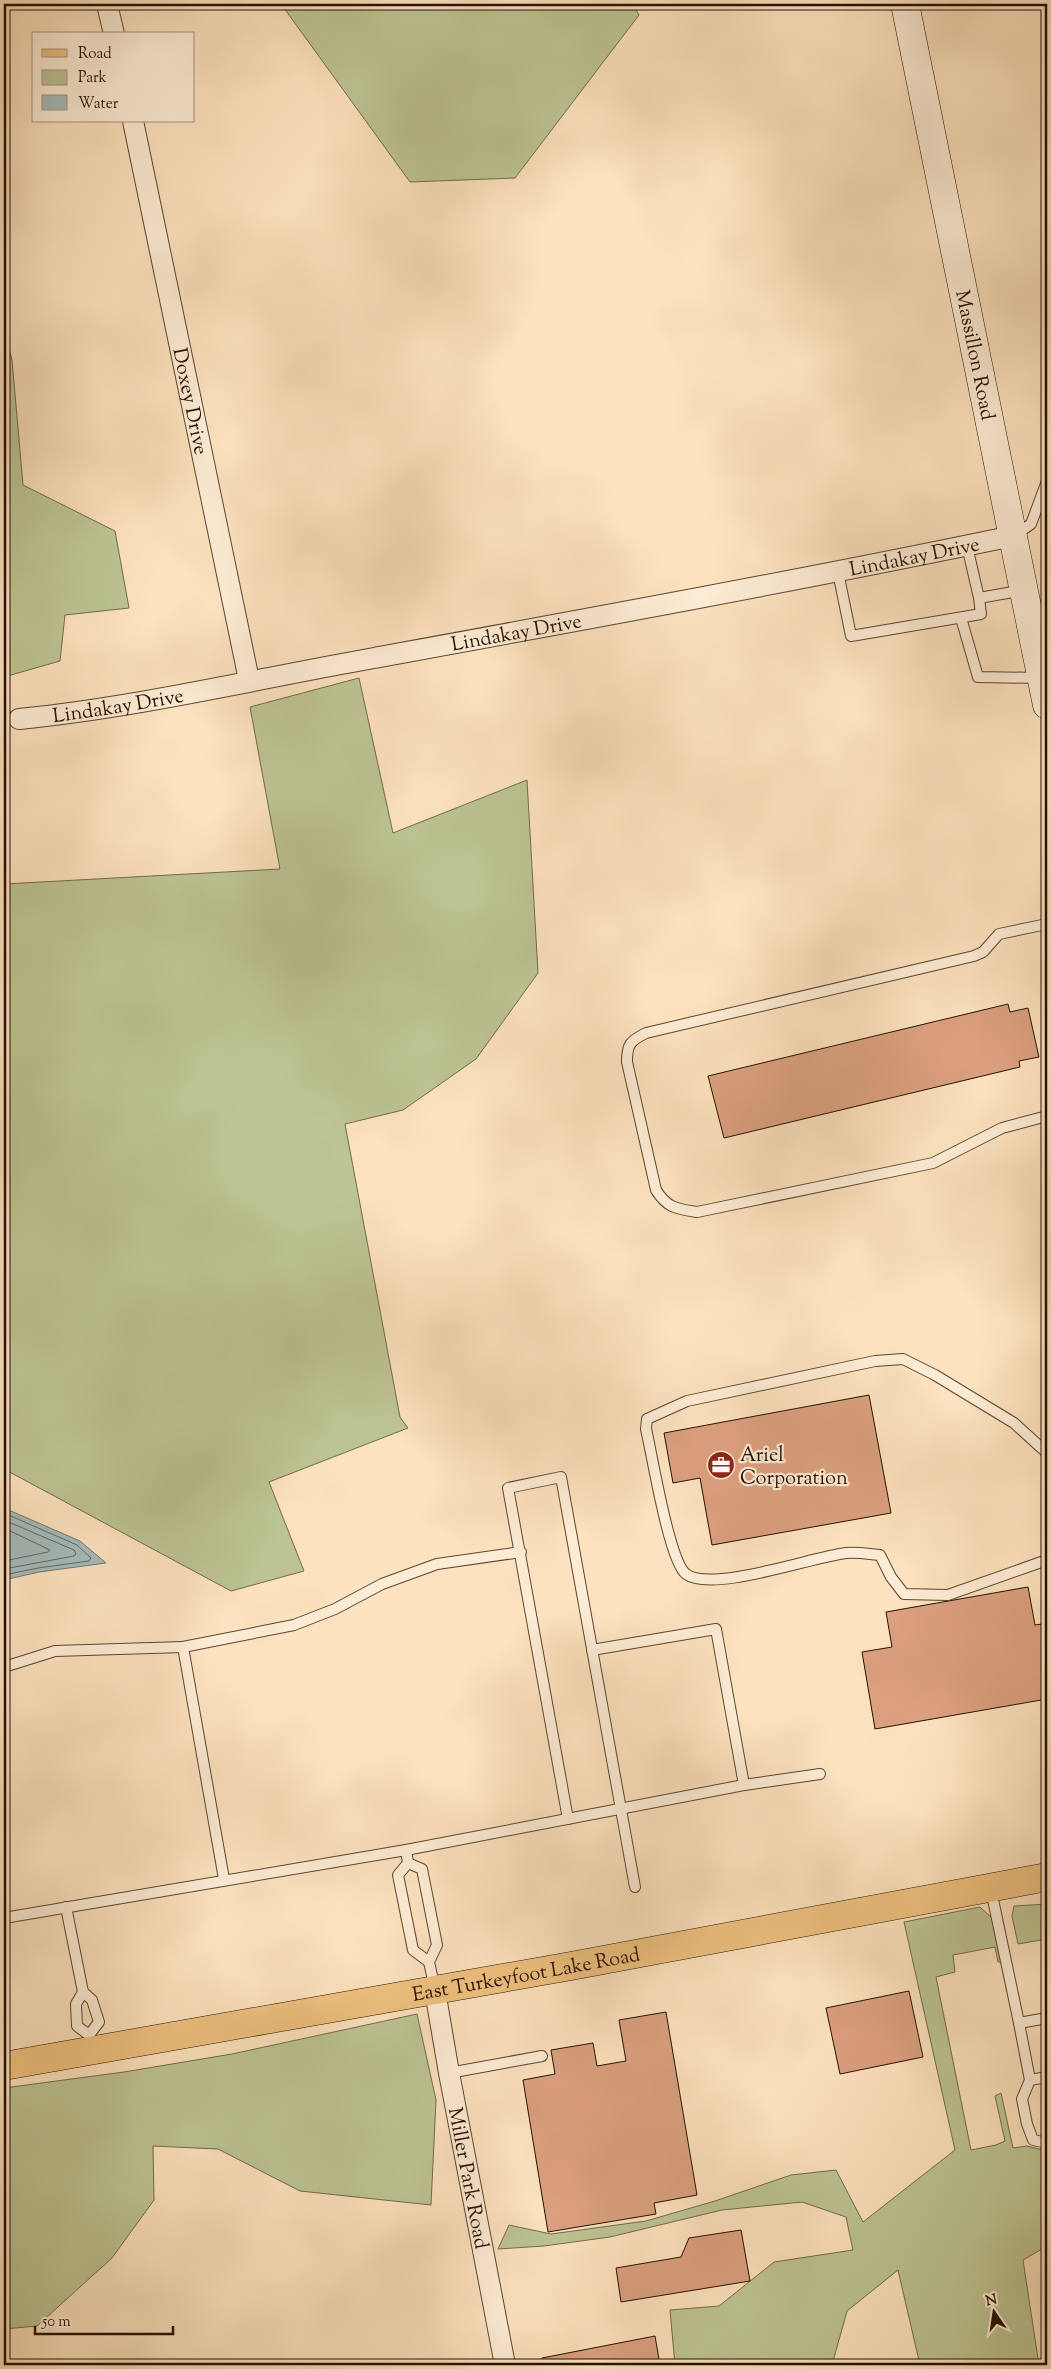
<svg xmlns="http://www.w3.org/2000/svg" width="1051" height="2369" font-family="'Sorts Mill Goudy',serif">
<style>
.green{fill:#bdc493;stroke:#726a4c}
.water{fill:#a4bbbc;stroke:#727772}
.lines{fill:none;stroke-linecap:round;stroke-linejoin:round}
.shore{stroke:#656660;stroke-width:1}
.building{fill:#dba07f;stroke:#261004}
.service-casing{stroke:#5c4432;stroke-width:12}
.minor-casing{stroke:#5c4432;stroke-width:22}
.secondary-casing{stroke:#261004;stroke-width:29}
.primary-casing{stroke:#261004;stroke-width:29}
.service{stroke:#fdecd5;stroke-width:10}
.minor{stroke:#fdecd5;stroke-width:20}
.secondary{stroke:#fdecd5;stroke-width:28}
.primary{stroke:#eec17f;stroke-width:28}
.labels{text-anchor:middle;stroke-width:4.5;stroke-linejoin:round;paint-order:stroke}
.street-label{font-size:20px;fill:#261004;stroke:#fdecd5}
.poi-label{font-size:20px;fill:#261004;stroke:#fdecd5;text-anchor:start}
</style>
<rect width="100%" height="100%" fill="#fce2be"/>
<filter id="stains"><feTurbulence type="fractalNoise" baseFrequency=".004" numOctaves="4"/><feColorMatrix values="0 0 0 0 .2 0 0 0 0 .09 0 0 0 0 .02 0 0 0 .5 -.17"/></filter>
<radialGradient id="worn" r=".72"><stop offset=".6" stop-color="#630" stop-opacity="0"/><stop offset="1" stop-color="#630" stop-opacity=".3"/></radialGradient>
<g class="green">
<path d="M281 4H633L639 15 515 178 410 182Z"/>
<path d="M4 330 12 360 23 485 115 531 129 608 65 615 60 661 4 677Z"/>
<path d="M359 678 393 833 527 780 538 973 476 1059 403 1110 345 1124 400 1417 408 1428 269 1482 304 1571 231 1591 4 1469V884L280 869 250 707Z"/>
<path d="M1047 1904V1939L1018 1944 1012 1916 1014 1906Z"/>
<path d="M980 1907 992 1918 1001 1962H998L995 1947 953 1955 955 1972 936 1977 971 2150 996 2145 1005 2141 995 2096 1001 2093 1013 2148 1027 2146 1047 2151V2246L1023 2260 1039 2365H920L898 2270 847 2311 832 2365H675L670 2310 719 2306 774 2262 853 2250 846 2217 802 2202 722 2210 610 2237 544 2246 498 2249 509 2225 551 2234 646 2221 715 2201 791 2175 836 2170 863 2222 955 2150 904 1922Z"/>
<path d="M417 2014 436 2100 431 2205 300 2191 218 2149 153 2146 154 2200 112 2258 37 2326 4 2329V2088L124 2072 232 2054Z"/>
</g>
<path class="water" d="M4 1508 80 1541 106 1563 39 1572 4 1580Z"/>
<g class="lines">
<g class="shore">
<path d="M4 1513 77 1545 91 1558 89 1561 38 1568 4 1575"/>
<path d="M4 1520 74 1550 76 1554 74 1556 4 1569"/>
<path d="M4 1528 50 1550 48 1552 4 1561"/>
</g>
</g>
<g class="building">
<path d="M1008 1004 1010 1012 1028 1008 1039 1057 1019 1061 1020 1067 724 1138 708 1076Z"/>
<path d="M869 1395 891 1513 712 1545 700 1478 673 1483 664 1433Z"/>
<path d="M1028 1587 1035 1625 1042 1624 1047 1651V1699L875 1729 862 1652 892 1647 886 1612Z"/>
<path d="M909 1991 923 2057 840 2074 826 2008Z"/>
<path d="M666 2012 697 2195 654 2203 656 2214 548 2232 523 2080 555 2074 551 2050 593 2043 597 2066 626 2061 619 2020Z"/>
<path d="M741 2230 750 2281 621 2302 616 2268 681 2257 689 2238Z"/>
<path d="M655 2336 660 2365H543L542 2358Z"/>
</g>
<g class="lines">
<g class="service-casing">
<g id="service">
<path d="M1014 536 1031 524 1047 481"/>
<path d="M967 546 979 598 1024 590"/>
<path d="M838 572 851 636 981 614 979 598"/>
<path d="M961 618 978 677 1041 678"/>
<path d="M1047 924 999 934 983 952 974 956 646 1033C630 1041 627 1044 627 1062L656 1190C667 1208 677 1209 697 1212L933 1163 1002 1128 1047 1116"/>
<path d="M1047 1453 1014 1423 935 1375 903 1359 875 1361 687 1401 647 1419 646 1429C652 1454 669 1561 686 1574 712 1593 812 1557 846 1553 856 1552 869 1554 880 1555L891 1577 904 1594 948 1595 1047 1560"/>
<path d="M183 1647 294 1625 335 1609 382 1584 437 1564 521 1552"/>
<path d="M592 1650 716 1629 744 1785"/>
<path d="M4 1667 55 1651 183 1647 224 1879"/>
<path d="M568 1819 508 1488 561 1477 635 1887"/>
<path d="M406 1850 744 1785 820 1774"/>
<path d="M408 1863 422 1869 437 1945 429 1962 435 1989"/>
<path d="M408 1863 398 1875 413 1950 429 1962"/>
<path d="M991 1890 1019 2023 1047 2018"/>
<path d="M66 1907 83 1992 92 2000 99 2022 89 2035 91 2050"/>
<path d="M4 1918 406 1850 408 1863"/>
<path d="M83 1992 76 2004 77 2026 89 2035"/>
<path d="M1019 2023 1030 2080 1022 2099 1027 2124 1033 2140 1047 2143"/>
<path d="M449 2073 542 2056"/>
<path d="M1030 2080 1047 2077"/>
</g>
</g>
<g class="minor-casing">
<g id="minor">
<path d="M107 4 114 34"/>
<path id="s1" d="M133 121 249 680"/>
<path id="s2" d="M19 719C138 707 256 679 374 658 587 619 801 580 1013 536"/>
<path id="s3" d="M435 1991 449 2073 505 2365"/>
</g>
</g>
<g class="secondary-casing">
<g id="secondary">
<path id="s4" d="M905 4 1047 705"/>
</g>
</g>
<g class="primary-casing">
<g id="primary">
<path id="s5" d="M4 2066 571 1966 1047 1877"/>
</g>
</g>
<use href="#service" class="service"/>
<use href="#minor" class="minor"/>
<use href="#secondary" class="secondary"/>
<use href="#primary" class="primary"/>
</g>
<defs>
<g id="office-disc" transform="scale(1.4375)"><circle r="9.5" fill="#8f2418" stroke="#fdecd5"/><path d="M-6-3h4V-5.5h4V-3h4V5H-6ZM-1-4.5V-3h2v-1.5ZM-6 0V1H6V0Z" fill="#fff"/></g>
</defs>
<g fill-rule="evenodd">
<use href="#office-disc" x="721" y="1465"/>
</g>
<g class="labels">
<g class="street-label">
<text dy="7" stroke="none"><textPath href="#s4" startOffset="358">Massillon Road</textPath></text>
<text dy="7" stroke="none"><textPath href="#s1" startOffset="286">Doxey Drive</textPath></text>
<text dy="7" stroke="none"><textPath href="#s2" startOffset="910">Lindakay Drive</textPath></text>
<text dy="7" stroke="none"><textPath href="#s2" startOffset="505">Lindakay Drive</textPath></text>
<text dy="7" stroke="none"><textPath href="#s2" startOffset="100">Lindakay Drive</textPath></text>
<text dy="7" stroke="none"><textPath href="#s5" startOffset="530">East Turkeyfoot Lake Road</textPath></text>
<text dy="7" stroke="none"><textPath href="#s3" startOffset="190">Miller Park Road</textPath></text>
</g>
<g class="poi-label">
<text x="740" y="1461">Ariel<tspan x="740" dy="23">Corporation</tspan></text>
</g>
</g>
<rect width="1051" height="2369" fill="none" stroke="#fce2be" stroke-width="20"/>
<rect x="5" y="5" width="1041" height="2359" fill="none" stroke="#261004" stroke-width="2.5"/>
<rect x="10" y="10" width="1031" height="2349" fill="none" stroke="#261004"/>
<rect x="32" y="32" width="162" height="90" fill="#fdecd5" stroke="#a79481"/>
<rect x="42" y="49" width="25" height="8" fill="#eec17f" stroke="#a79481"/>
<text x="78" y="58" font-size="15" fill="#261004">Road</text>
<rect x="42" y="70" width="25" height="15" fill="#bdc493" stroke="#a79481"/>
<text x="78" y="82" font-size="15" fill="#261004">Park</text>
<rect x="42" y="95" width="25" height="15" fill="#a4bbbc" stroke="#a79481"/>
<text x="78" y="108" font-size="15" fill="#261004">Water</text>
<g transform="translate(994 2312) rotate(347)" stroke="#fdecd5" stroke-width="4" paint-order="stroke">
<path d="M0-4L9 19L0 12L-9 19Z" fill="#261004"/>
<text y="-8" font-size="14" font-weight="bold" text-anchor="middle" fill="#261004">N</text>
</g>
<path d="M35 2326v8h138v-8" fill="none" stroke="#261004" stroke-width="2.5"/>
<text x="42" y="2326" font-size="15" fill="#261004" stroke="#fdecd5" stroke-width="4" paint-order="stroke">50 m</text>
<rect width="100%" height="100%" filter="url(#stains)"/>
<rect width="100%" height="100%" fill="url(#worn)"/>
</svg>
